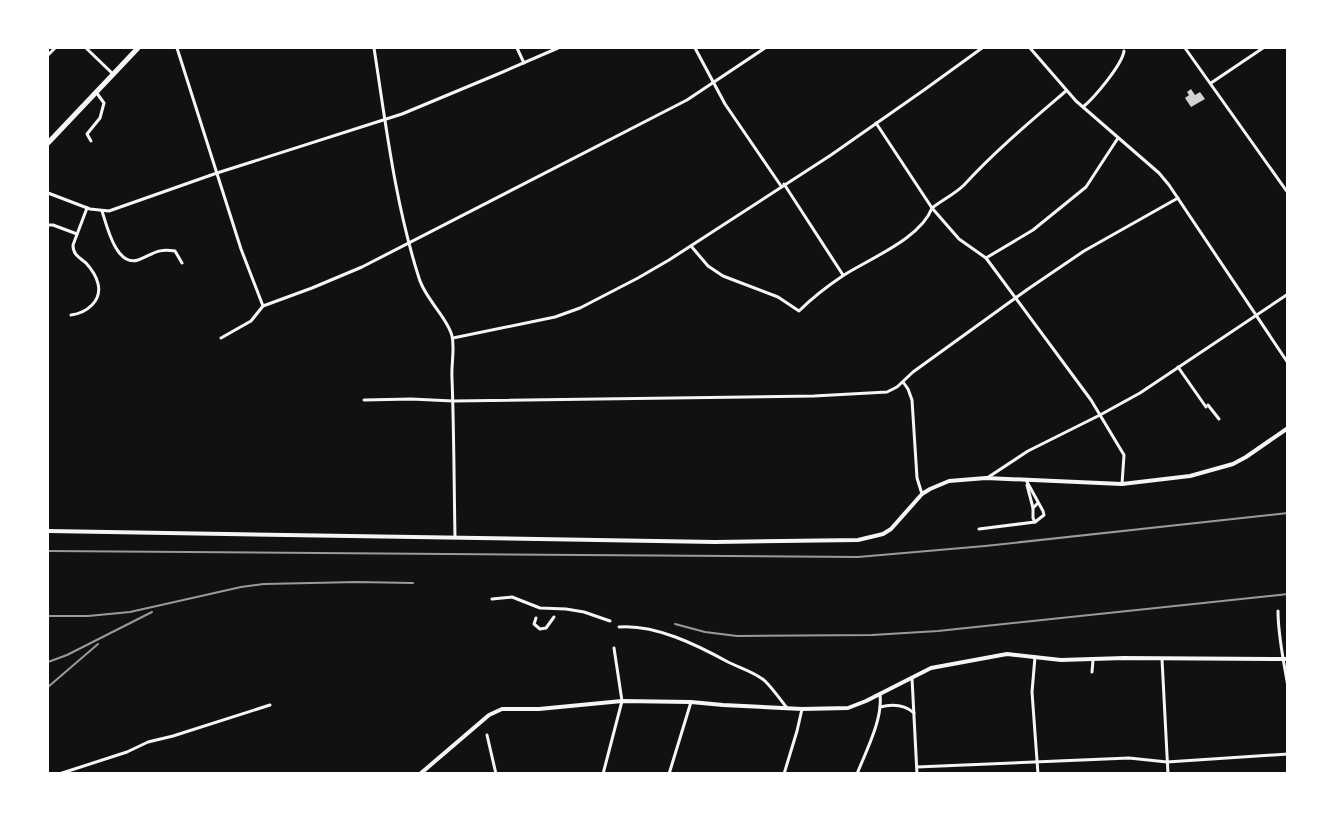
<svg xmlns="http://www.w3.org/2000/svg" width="1335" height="821" font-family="Roboto,sans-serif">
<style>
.building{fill:#d3d3d3}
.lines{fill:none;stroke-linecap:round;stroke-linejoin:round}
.minor{stroke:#f5f5f5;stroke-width:3}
.tertiary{stroke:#f5f5f5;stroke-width:4}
.primary{stroke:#f5f5f5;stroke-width:5}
.rail{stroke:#9a9a9a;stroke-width:2}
</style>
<rect width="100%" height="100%" fill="#111"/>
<path class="building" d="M1191 89 1195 95 1200 92 1205 99 1191 107 1185 98 1189 95 1187 92Z"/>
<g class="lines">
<g class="minor">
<path d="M86 48 113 74"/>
<path d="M177 48 241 249 263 306"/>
<path d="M374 48C386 125 395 203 419 278 425 299 448 318 452 336 455 349 451 365 452 378 454 431 454 484 455 537"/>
<path d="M517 48 524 63"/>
<path d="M695 48 725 104 781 186"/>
<path d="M1030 48 1076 101 1159 173 1169 185 1288 363"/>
<path d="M1185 48 1288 193"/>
<path d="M48 55 55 48"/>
<path d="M1211 83 1263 48"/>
<path d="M1083 107C1094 98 1122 65 1124 51"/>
<path d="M876 123 932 208 959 239 986 258 1091 400 1124 455 1122 484"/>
<path d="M91 141 87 134 100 118 104 103 96 92"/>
<path d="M784 184 843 275"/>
<path d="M48 193 90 209 109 211 217 173 402 114 498 74 558 48"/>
<path d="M102 211C107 226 116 267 138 260 154 254 157 248 175 251L182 263"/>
<path d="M48 225H53L77 234"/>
<path d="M691 246 708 266 723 276 778 297 799 311C812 298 829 285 844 275 871 258 921 238 932 208 942 200 955 194 964 185 995 151 1031 121 1066 91"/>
<path d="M986 258 1033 230 1086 187 1118 138"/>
<path d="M71 315C79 314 86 311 92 305 105 292 97 275 86 263 79 257 73 255 73 245L87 208"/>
<path d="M221 338 251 321 263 306 312 288 362 267 687 100 765 48"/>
<path d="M453 338 555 317 580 308 638 278 669 260 831 155 924 90 982 48"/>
<path d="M1178 367 1206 407"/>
<path d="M903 382 908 389 912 400 917 478 922 494"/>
<path d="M364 400 411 399 453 401 814 396 887 392 897 387 913 372 1028 289 1084 251 1178 198"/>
<path d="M1208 405 1219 419"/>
<path d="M987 478 1028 451 1100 415 1140 393 1288 294"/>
<path d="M1027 485 1033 508"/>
<path d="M1035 522 1033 518V508L1038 503"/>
<path d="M979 529 1035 522 1044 515 1043 511 1026 480"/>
<path d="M492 599 512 597 540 608 566 609 584 612 610 621"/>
<path d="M1278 611C1278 637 1284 662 1288 687"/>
<path d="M536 618 534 624 540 629 546 628 554 617"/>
<path d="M619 627C655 624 697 645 728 662 740 668 755 672 765 681 773 689 780 699 787 708"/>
<path d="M1035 657 1032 692 1038 774"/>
<path d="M1162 659 1168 774"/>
<path d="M1092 672 1093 660"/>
<path d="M912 678 917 774"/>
<path d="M880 707C892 704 905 705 914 713"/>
<path d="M487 735 496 774"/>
<path d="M917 767 1129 758 1167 762 1288 754"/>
<path d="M59 774 127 752 148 742 173 736 270 705"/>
<path d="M603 774 622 701 614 648"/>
<path d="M669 774 691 702"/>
<path d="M784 774 797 731 802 709"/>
<path d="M857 774C866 751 883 719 880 695"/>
</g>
<g class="tertiary">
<path d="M48 531 715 542 858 540 883 534 891 529 922 494 930 489 949 481 986 478 1122 484 1190 476 1233 464 1246 457 1288 428"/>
<path d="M420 774 489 715 502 709H539L622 701 691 702 723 705 802 709 848 708 866 701 931 668 1007 654 1061 660 1124 658 1288 659"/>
</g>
<path class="primary" d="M48 143 138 48"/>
<g class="rail">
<path d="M48 551 858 557 985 546 1288 513"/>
<path d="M48 616H88L130 612 241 587 264 584 357 582 413 583"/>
<path d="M675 624 705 632 737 636 872 635 938 631 1288 594"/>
<path d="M48 662 67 655 152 612"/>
<path d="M48 687 98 644"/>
</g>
</g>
<rect width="1335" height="821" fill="none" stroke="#ffffff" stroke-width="98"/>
</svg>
